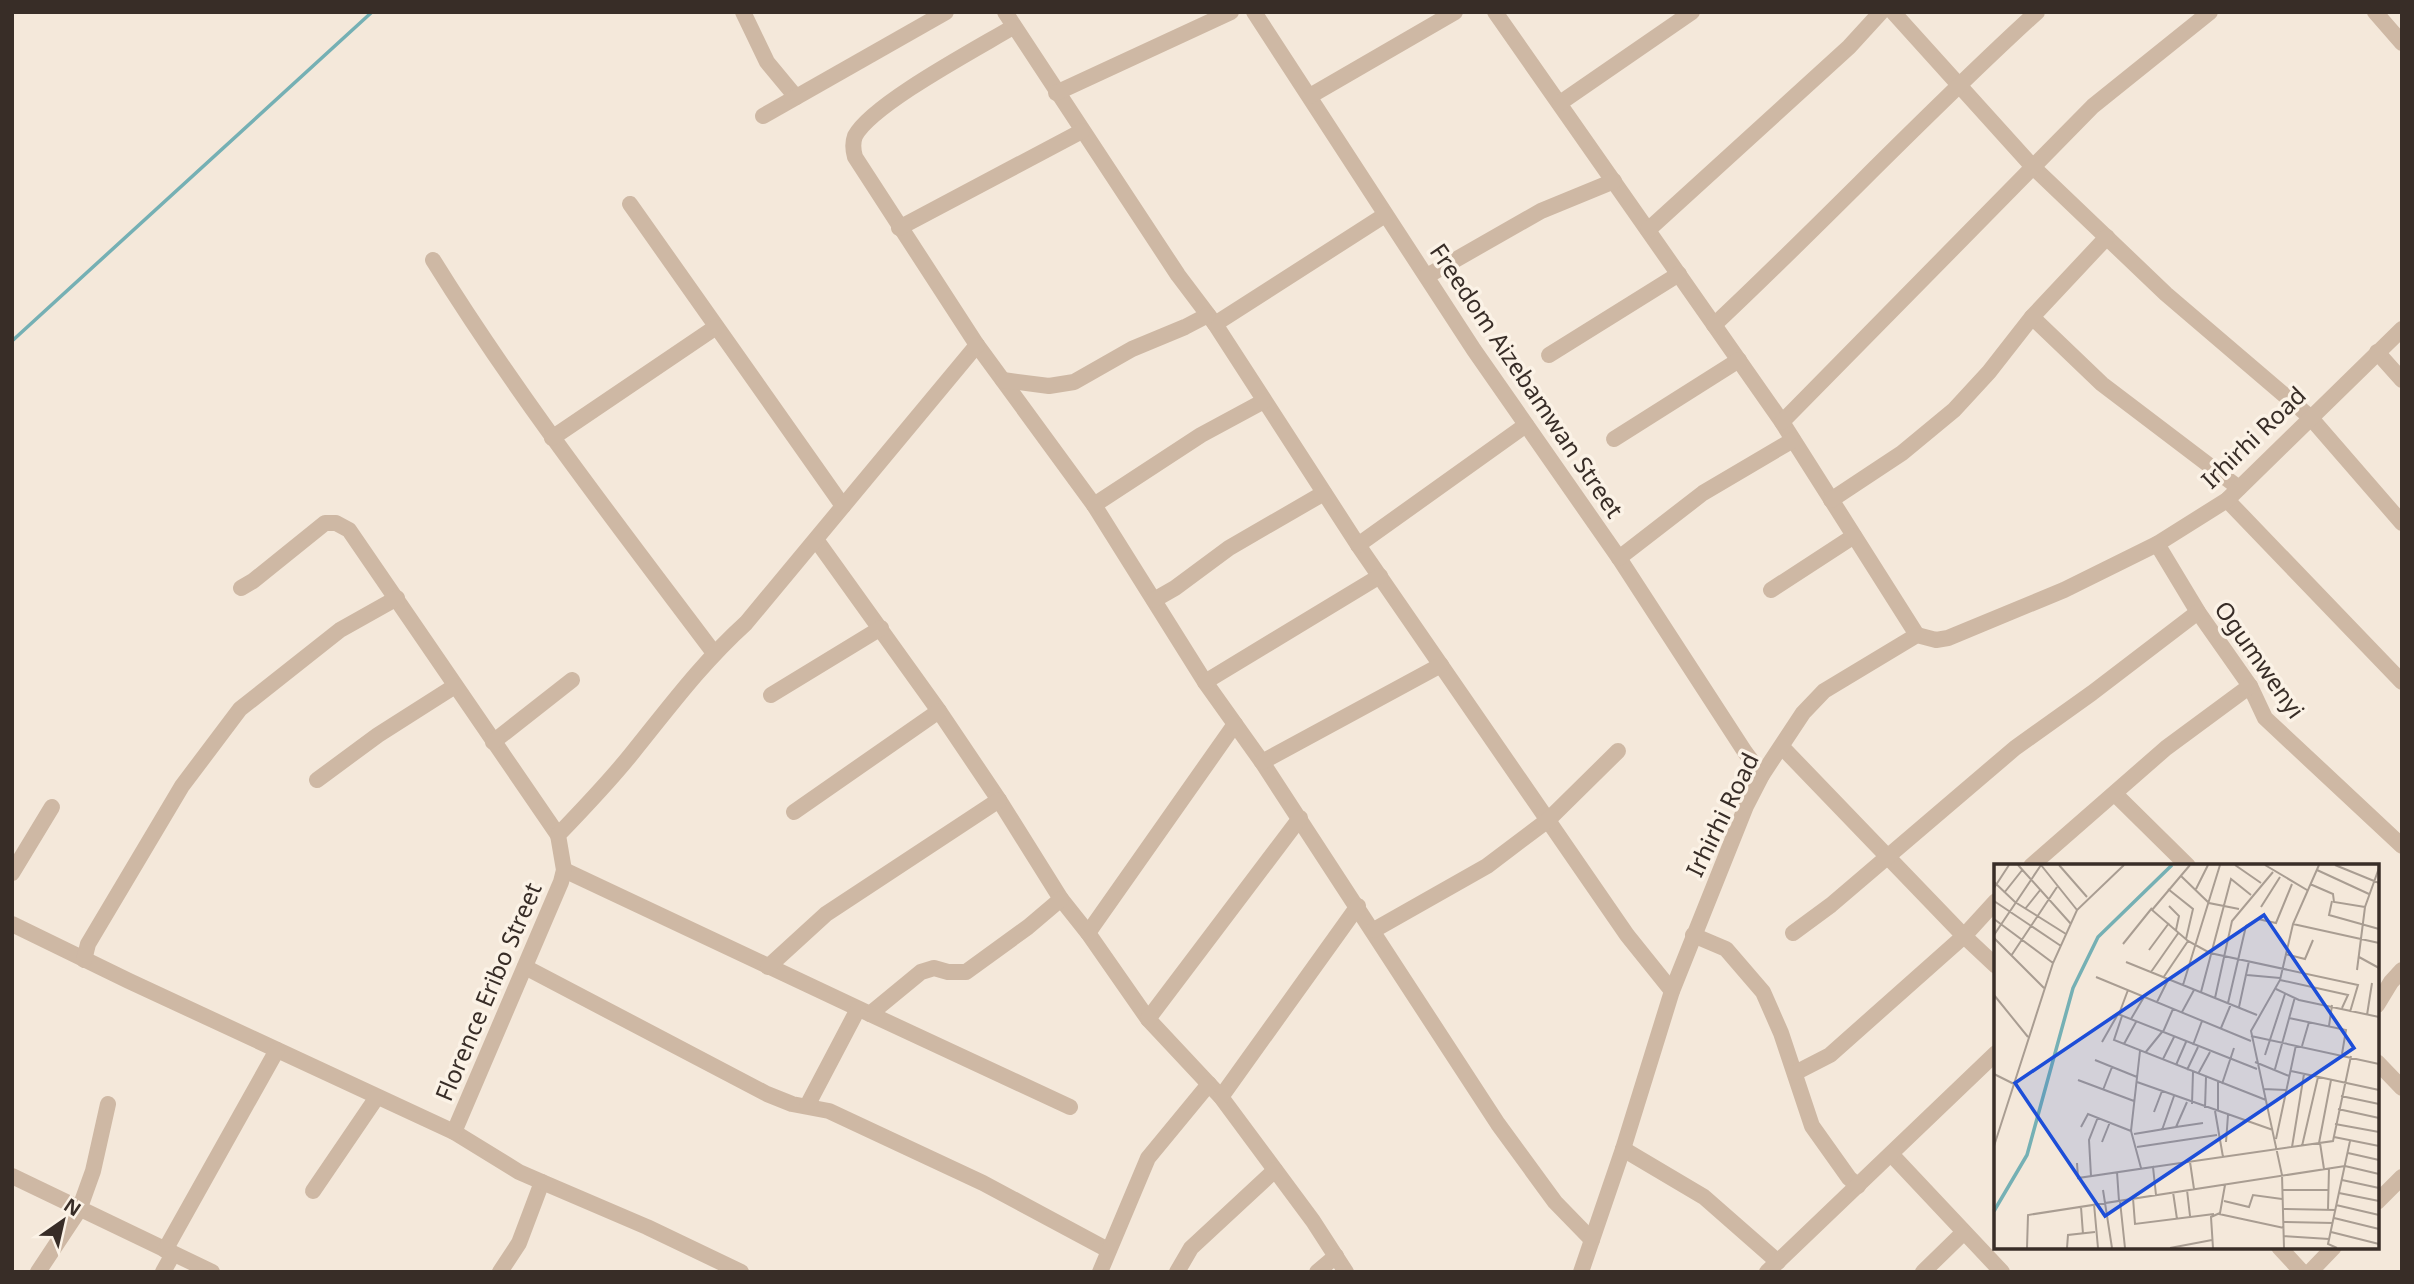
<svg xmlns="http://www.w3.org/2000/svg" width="2414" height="1284" font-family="'Noto Sans',sans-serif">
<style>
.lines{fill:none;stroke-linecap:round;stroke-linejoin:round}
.stream{stroke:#75b0b4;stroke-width:3.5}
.minor{stroke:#ceb8a4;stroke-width:16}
.labels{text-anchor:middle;stroke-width:7;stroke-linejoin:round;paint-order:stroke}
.street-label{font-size:24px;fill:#382d27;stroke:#fbf2e6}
.inset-river{fill:none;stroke:#75b0b4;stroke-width:3.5}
.inset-road{fill:none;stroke:#a99d92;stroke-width:2}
.view{fill:#1d4ed8;fill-opacity:0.15;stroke:#1d4ed8;stroke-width:3.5}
.inset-edge{fill:none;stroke:#382d27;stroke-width:3.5}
</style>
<rect width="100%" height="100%" fill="#f4e8da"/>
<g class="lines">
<path class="stream" d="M12 341 372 12"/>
<g class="minor">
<path d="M743 12 767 62 796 97"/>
<path d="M1005 12 1178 275 1215 324 1358 545 1627 935 1672 991"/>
<path d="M1254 12 1474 350 1619 558 1745 752 1762 775"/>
<path d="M1495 12 1782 422 1917 635"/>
<path d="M1893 12 2032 166 2166 294 2310 417 2402 523"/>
<path d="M2375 12 2402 43"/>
<path d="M1013 27C978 48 872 104 855 136 852 144 853 150 855 157L977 345 1094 505 1205 682 1262 762 1498 1124 1555 1202 1592 1240"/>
<path d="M1056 93 1231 12"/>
<path d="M1310 96 1455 12"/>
<path d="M1560 103 1692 12"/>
<path d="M763 116 946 12"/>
<path d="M630 204 843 506"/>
<path d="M899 228 1082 131"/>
<path d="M1648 230 1849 47 1881 12"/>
<path d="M433 260C518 397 617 524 714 653"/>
<path d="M1427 276 1541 211 1614 181"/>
<path d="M2032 317 2102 384 2239 488"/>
<path d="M1215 324 1385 215"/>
<path d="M1714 325C1824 222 1926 113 2037 12"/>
<path d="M2377 352 2402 380"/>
<path d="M1549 355 1679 274"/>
<path d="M1003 380 1049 386 1074 382 1132 349 1185 327 1208 315"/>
<path d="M1782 422 2093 106 2210 12"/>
<path d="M552 438 716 327"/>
<path d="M1614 439 1739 360"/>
<path d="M1831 500 1902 453 1954 410 1989 372 2032 317 2107 237"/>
<path d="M2227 500 2402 682"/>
<path d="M1094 505 1201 435 1264 401"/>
<path d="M817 541 939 711 999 800 1061 899 1088 933 1148 1019 1221 1097 1313 1221 1346 1272"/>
<path d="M2157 544 2198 612 2250 686 2265 718 2402 846"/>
<path d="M1358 545 1526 425"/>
<path d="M1619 558 1703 493 1793 440"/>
<path d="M241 588 253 581 325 523H336L349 530 558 835"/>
<path d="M1771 590 1854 536"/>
<path d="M1154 600 1175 588 1229 548 1324 493"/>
<path d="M1205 682 1380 576"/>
<path d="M771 695 881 628"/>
<path d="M493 742 572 680"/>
<path d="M1782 747 1964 936 1996 966"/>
<path d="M1262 762 1441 665"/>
<path d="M317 780 378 735 455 686"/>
<path d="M2115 794 2188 866"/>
<path d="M794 812 939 711"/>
<path d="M2031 866 2166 748 2250 686"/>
<path d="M564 870 870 1014 921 972 934 968 948 972H966L1028 927 1061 899"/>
<path d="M12 873 52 807"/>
<path d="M12 924 129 981 454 1132 519 1172 542 1182 519 1243 500 1272"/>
<path d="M1374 930 1487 866 1548 820 1618 751"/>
<path d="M1088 933 1235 724"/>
<path d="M1793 933 1831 905 2015 748 2092 693 2198 612"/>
<path d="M1693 935 1726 949 1763 992 1781 1033 1812 1126 1849 1178 1858 1186"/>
<path d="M84 960 88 944 182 786 240 709 340 630 397 598"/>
<path d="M525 967 767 1094 792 1104 829 1111 983 1183 1108 1250"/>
<path d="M768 967 826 914 999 800"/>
<path d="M2377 1005 2391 982 2402 970"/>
<path d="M870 1014 1070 1107"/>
<path d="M1148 1019 1300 818"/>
<path d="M2377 1062 2402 1088"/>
<path d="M1795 1073 1830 1055 1964 936 1996 901"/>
<path d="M1221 1097 1358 906"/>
<path d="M807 1106 858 1009"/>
<path d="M454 1132 561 882 564 870 558 835C584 808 610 781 633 752 671 705 701 664 746 623L977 345"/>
<path d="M1623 1149 1704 1197 1778 1262"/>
<path d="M1891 1154 2002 1272"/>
<path d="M12 1176 212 1272"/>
<path d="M542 1182 647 1227 741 1272"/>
<path d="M313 1191 377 1097"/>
<path d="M2377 1202 2402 1177"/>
<path d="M2279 1247 2302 1272"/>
<path d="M165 1250 277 1050"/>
<path d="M38 1272 79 1210 93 1171 108 1104"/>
<path d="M163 1272 173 1254"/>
<path d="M1100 1272 1148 1158 1209 1084"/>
<path d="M1177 1272 1191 1248 1275 1170"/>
<path d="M1317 1272 1336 1256"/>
<path d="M1581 1272 1623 1149 1672 991 1746 806 1762 775 1803 713 1824 691 1917 635 1936 640 1948 638 2064 590 2157 544 2227 500 2402 329"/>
<path d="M1767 1272 1996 1053"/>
<path d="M1923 1272 1964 1232"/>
<path d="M2310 1272 2334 1247"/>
</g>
</g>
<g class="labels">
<g class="street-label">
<text transform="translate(1526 381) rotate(56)" y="8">Freedom Aizebamwan Street</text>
<text transform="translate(2254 438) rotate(-44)" y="8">Irhirhi Road</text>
<text transform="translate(2259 660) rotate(55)" y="8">Ogumwenyi</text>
<text transform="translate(1723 815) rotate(-64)" y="8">Irhirhi Road</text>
<text transform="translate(489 992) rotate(-67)" y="8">Florence Eribo Street</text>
</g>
</g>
<g transform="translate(1994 864)">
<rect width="385" height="385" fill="#f4e8da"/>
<path class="inset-river" d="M0 347 33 291 79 124 104 73 178 1"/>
<path class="inset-road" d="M24 1 77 60M47 1 83 46M65 1 93 33M196 1 158 46 194 77 216 89 364 121 356 148M241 1 267 19M271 1 313 26M341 1 385 19M323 6 375 30M187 12 215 39 245 45M0 18 21 38 72 70M316 20 339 30 340 38 371 43M0 24 15 1M174 25 199 45 192 75M202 25 214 1M10 29 29 5M0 37 67 82M338 37 335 51 385 65M175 42 185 52 182 66M267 43 286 13M31 45 47 25M0 55 59 99M299 60 385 79M0 71 47 1M0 74 50 124M129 80 158 44M155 86 175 59M291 90 311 95 319 76M17 92 63 23M365 93 385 104M132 98 263 151M363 106 371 43 385 4M157 108 185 68M253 111 286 114M102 113 257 177M169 114 194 77M286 116 354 131 348 144M189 121 226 1M282 125 305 136 385 153M207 128 237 15 257 31M0 131 34 173M221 134 238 57 279 8M163 138 174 116M234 139 252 62 264 55 282 59 298 20M245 143 255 97M188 148 200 126M125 150 134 126M373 151 378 119M128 152 120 176 272 236M295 154 352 166 348 190M137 155 150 133M335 162 338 141M227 164 237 140M169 168 179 145M257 172 385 200M108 178 124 150 263 205M130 180 142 158M199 181 208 157M308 182 315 158M146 187 137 267 147 304M151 189 168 168M271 191 291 130M169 195 180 173M101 196 143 213M261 198 295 212M182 201 192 178M281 205 301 133M193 206 204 183M297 207 385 226M0 210 20 220M204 210 216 188M84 216 140 237M143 218 279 266M228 220 240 184M269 225 292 226M109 226 118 203M347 232 385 240M198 240 199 208M211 244 212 213M344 245 385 254M221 247 229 293M224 247V218M160 248 168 227M341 260 385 268M87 263 94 250 137 267M182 263 209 259M168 266 180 232M140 270 182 263 193 238M340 273 385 282M282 275 302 181M108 278 116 258M232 278 234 251M325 279 337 216M326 279 330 305M0 282 59 99 83 46 130 1M308 282 324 213M143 283 223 271M298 283 310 210M354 289 385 296M196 298 200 325M83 299 84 314 159 303 162 331M159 303 339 277 357 192M123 308 125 337M97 312 95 276 104 253M348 316 385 324M109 326 118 384M193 326 196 352M288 326H335M179 328 183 355M345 329 385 337M139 334 141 360 220 350M126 337 131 384M230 337 255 343 259 331 288 335M100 340 104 384M342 341 385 351M87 343 89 370M289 345 342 346M334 345 335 304M225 350 290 364M340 354 385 365M289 358 339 359M337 368 385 380M290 372 335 375M33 384 34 351 351 302 385 310M73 384 74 371 101 368M176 384 218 376M219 384 217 353 226 349 231 321M290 384 288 311 257 167 286 116 299 60 325 1M343 384 334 380 356 277"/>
<path class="view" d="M270 51 360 184 111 352 21 219Z"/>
<rect width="385" height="385" class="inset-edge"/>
</g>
<rect width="2414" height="1284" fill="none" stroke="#382d27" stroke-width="28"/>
<g transform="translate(63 1221) rotate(34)" stroke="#fbf2e6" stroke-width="5" paint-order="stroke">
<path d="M0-5L12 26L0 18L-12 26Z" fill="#382d27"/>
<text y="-10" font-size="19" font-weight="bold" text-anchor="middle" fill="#382d27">N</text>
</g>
</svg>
